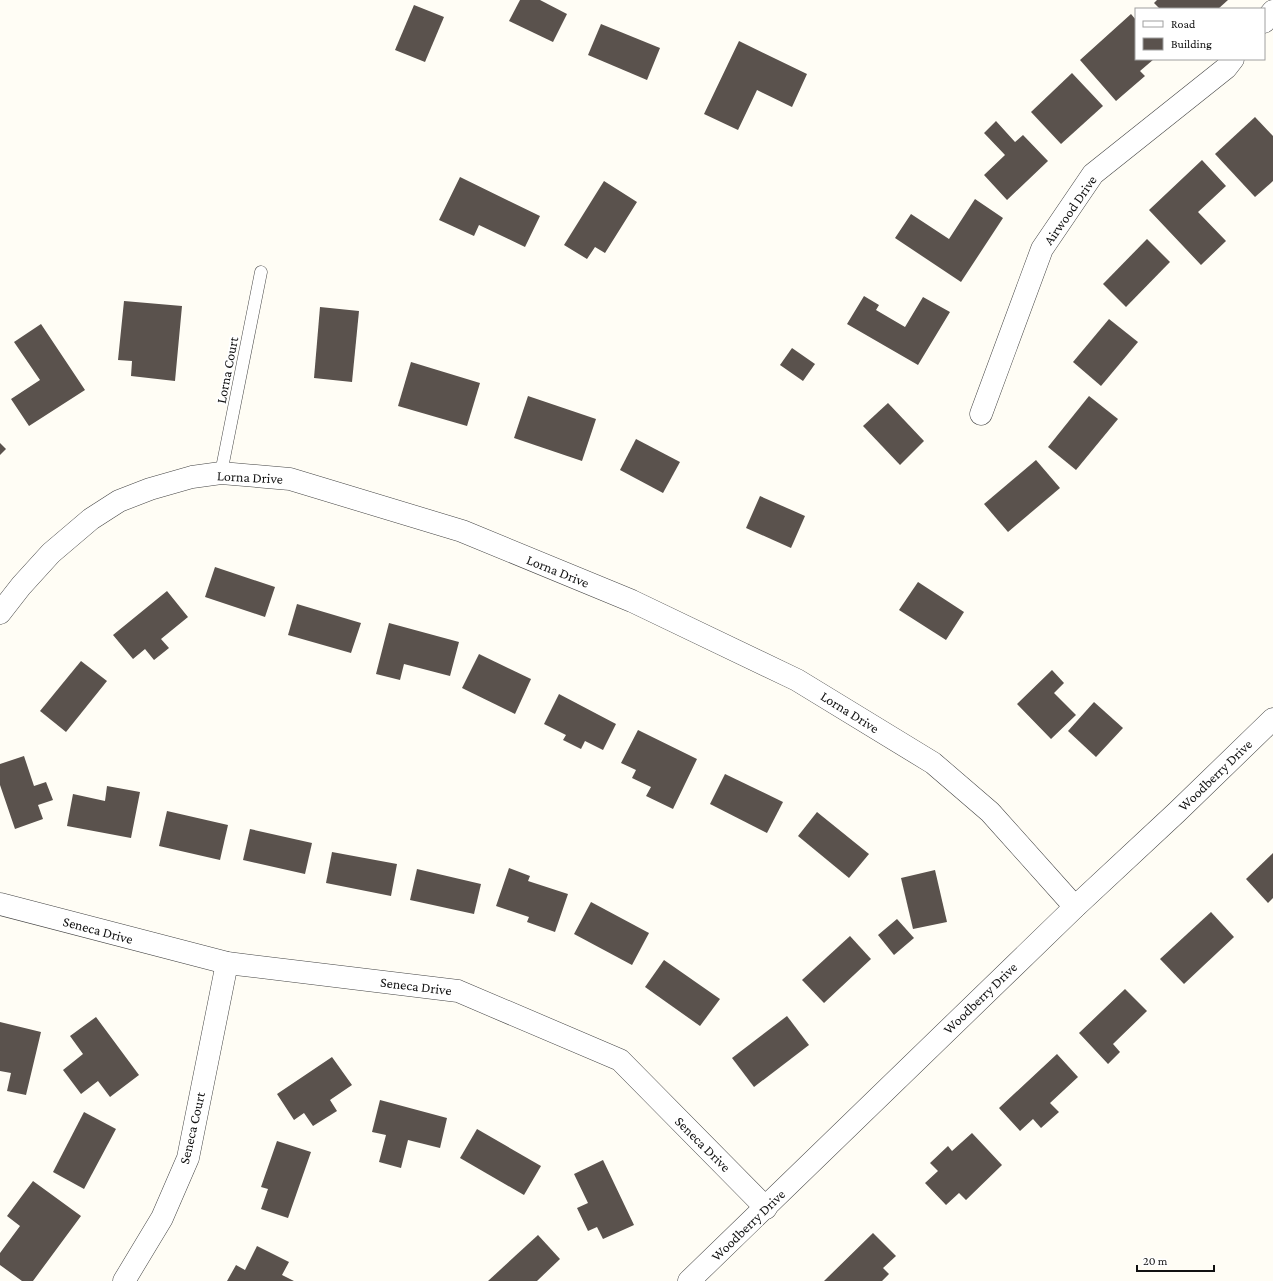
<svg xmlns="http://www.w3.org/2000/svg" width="1273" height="1281" font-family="'Crimson Pro',serif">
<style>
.building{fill:#5a524d}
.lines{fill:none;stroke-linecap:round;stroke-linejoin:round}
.lane-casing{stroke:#444;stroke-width:13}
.street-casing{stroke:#444;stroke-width:23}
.lane{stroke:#fff;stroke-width:12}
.street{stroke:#fff;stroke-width:22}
.labels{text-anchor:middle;stroke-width:4;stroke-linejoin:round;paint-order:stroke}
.street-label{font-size:14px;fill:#111;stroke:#fff}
</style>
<rect width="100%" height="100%" fill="#fffdf5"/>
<g class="building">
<path d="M520 0H540L567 14 553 42 509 21Z"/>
<path d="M1157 0H1228L1218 9H1160L1154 3Z"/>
<path d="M414 5 444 17 425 62 395 50Z"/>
<path d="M1131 14 1136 20V59H1154L1140 71 1145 76 1116 101 1080 60Z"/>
<path d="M601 24 660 48 647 80 588 55Z"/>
<path d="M739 41 807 74 792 107 757 90 738 130 704 114Z"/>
<path d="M1072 73 1103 106 1061 144 1031 112Z"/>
<path d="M1255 117 1273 136V181L1255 197 1215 154Z"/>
<path d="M996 121 1015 142 1023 135 1048 161 1007 200 984 175 1005 155 984 133Z"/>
<path d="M1202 160 1226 186 1198 212 1226 241 1201 265 1149 210Z"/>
<path d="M460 177 540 216 525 247 479 225 474 236 439 220Z"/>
<path d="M604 181 637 202 605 253 595 247 587 259 564 245Z"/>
<path d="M975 199 1003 218 961 282 895 238 911 214 949 239Z"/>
<path d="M1147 239 1170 262 1126 307 1103 284Z"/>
<path d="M864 296 879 305 876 310 905 327 923 297 950 312 918 365 847 324Z"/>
<path d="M124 301 182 306 175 381 131 376 132 361 118 360Z"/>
<path d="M320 307 359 311 352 382 314 378Z"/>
<path d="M1109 319 1138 342 1101 386 1073 362Z"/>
<path d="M41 324 85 390 29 426 11 399 40 380 14 342Z"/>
<path d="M792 348 815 364 803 381 780 365Z"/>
<path d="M411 362 480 383 467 426 398 406Z"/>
<path d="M528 396 596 419 582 461 514 438Z"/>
<path d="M1089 396 1118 419 1076 470 1048 447Z"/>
<path d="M888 403 924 441 900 465 863 426Z"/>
<path d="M636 439 680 462 663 493 620 470Z"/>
<path d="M0 443 6 449 0 455Z"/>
<path d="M1036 460 1060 488 1008 532 984 504Z"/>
<path d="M760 496 805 516 791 548 746 528Z"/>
<path d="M215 567 275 587 265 617 205 597Z"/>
<path d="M918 582 964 612 946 640 899 610Z"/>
<path d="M167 591 188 617 161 639 169 648 154 660 145 649 133 659 113 635Z"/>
<path d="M297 604 361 623 351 653 288 635Z"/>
<path d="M389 623 459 642 450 676 404 664 400 680 376 674Z"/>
<path d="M479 654 531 679 515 714 462 688Z"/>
<path d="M81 661 107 681 66 732 40 711Z"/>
<path d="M1052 670 1064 683 1054 693 1076 715 1051 739 1017 704Z"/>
<path d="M559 694 616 724 603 750 585 741 581 749 563 740 566 735 544 724Z"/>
<path d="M1094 702 1123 728 1096 757 1068 731Z"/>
<path d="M638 730 697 759 673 809 646 796 651 787 632 778 636 770 621 763Z"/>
<path d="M24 756 34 786 46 782 53 800 38 805 43 819 15 829 0 785V764Z"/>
<path d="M725 774 783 802 767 833 710 804Z"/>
<path d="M107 786 140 792 131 838 67 826 73 794 105 801Z"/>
<path d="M167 811 228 825 220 860 159 846Z"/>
<path d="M817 812 869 854 849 878 798 836Z"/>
<path d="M250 829 312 843 305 874 243 860Z"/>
<path d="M332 852 397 864 391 896 326 883Z"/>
<path d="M1273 853V898L1268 903 1246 879Z"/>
<path d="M509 868 530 876 528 881 568 894 555 932 527 922 529 917 496 906Z"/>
<path d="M417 869 481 884 474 914 410 900Z"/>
<path d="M935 870 947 922 913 929 901 878Z"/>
<path d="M591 902 649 933 632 965 574 934Z"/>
<path d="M1211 912 1234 937 1184 984 1160 959Z"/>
<path d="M897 919 914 938 894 955 878 935Z"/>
<path d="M850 936 871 959 824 1003 802 980Z"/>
<path d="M664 960 720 999 700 1026 645 987Z"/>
<path d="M1125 989 1147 1011 1113 1044 1120 1052 1108 1064 1079 1033Z"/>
<path d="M787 1016 809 1045 754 1087 732 1058Z"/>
<path d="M96 1017 139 1075 110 1097 98 1081 81 1094 63 1070 83 1054 70 1036Z"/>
<path d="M0 1022 41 1032 26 1095 7 1091 11 1073 0 1071Z"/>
<path d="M1057 1054 1078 1077 1050 1103 1059 1112 1041 1128 1033 1119 1020 1131 999 1108Z"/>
<path d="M332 1057 352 1085 330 1100 337 1111 313 1126 304 1113 294 1120 277 1094Z"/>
<path d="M380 1100 447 1118 440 1148 408 1140 401 1168 379 1162 386 1135 372 1132Z"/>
<path d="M84 1112 116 1129 84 1189 53 1172Z"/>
<path d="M477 1129 541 1166 524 1195 460 1158Z"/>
<path d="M972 1133 1002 1165 966 1200 959 1193 946 1205 925 1183 938 1171 930 1163 948 1146 952 1151Z"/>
<path d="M277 1141 311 1152 288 1218 261 1209 268 1189 261 1187Z"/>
<path d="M603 1160 634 1225 603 1239 597 1227 588 1231 577 1208 588 1203 574 1174Z"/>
<path d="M33 1181 81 1216 33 1281H22L0 1265V1253L20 1226 7 1216Z"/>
<path d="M873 1233 896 1256 883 1268 889 1274 882 1281H824Z"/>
<path d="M538 1235 560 1259 537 1281H488Z"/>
<path d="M257 1246 289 1262 282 1275 294 1281H227L236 1265 245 1270Z"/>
</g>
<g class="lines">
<g class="lane-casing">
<path id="lane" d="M221 473 261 272"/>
</g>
<g class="street-casing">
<g id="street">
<path d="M1264 22 1273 11"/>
<path d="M981 414 1042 249 1093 174 1226 68 1233 59"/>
<path d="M0 613 21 586 51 553 91 519 119 501 150 489 192 477 221 473 290 479 462 531 632 601 797 680 933 763 990 812 1075 907"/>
<path d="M0 904 227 963 458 991 620 1060 766 1208"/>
<path d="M124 1281 162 1218 188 1158 227 963"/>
<path d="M689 1281 1075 907 1177 812 1273 719"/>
</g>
</g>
<use href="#lane" class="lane"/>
<use href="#street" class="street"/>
</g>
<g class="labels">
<g class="street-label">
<text transform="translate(1070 210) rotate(-55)" y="5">Airwood Drive</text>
<text transform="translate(227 370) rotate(-79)" y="5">Lorna Court</text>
<text transform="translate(250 477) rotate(3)" y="5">Lorna Drive</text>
<text transform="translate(558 571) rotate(22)" y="5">Lorna Drive</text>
<text transform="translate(850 712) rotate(32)" y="5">Lorna Drive</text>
<text transform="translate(1215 775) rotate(-44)" y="5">Woodberry Drive</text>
<text transform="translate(98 930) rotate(15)" y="5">Seneca Drive</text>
<text transform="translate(416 986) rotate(7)" y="5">Seneca Drive</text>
<text transform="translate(980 998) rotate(-44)" y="5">Woodberry Drive</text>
<text transform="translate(192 1128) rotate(-77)" y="5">Seneca Court</text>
<text transform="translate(703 1144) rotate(45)" y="5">Seneca Drive</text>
<text transform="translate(748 1225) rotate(-44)" y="5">Woodberry Drive</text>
</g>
</g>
<rect x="1135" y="8" width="130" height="52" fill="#ffffff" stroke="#a0a0a0"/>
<rect x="1143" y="21" width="20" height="6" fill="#ffffff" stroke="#a0a0a0"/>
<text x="1171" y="28" font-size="12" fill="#111111">Road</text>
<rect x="1143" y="38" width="20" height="12" fill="#5a524d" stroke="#a0a0a0"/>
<text x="1171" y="48" font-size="12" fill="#111111">Building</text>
<path d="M1137 1265v6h77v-6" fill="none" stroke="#111111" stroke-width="2"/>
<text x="1143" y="1265" font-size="12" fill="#111111" stroke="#ffffff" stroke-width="3" paint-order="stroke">20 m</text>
</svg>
